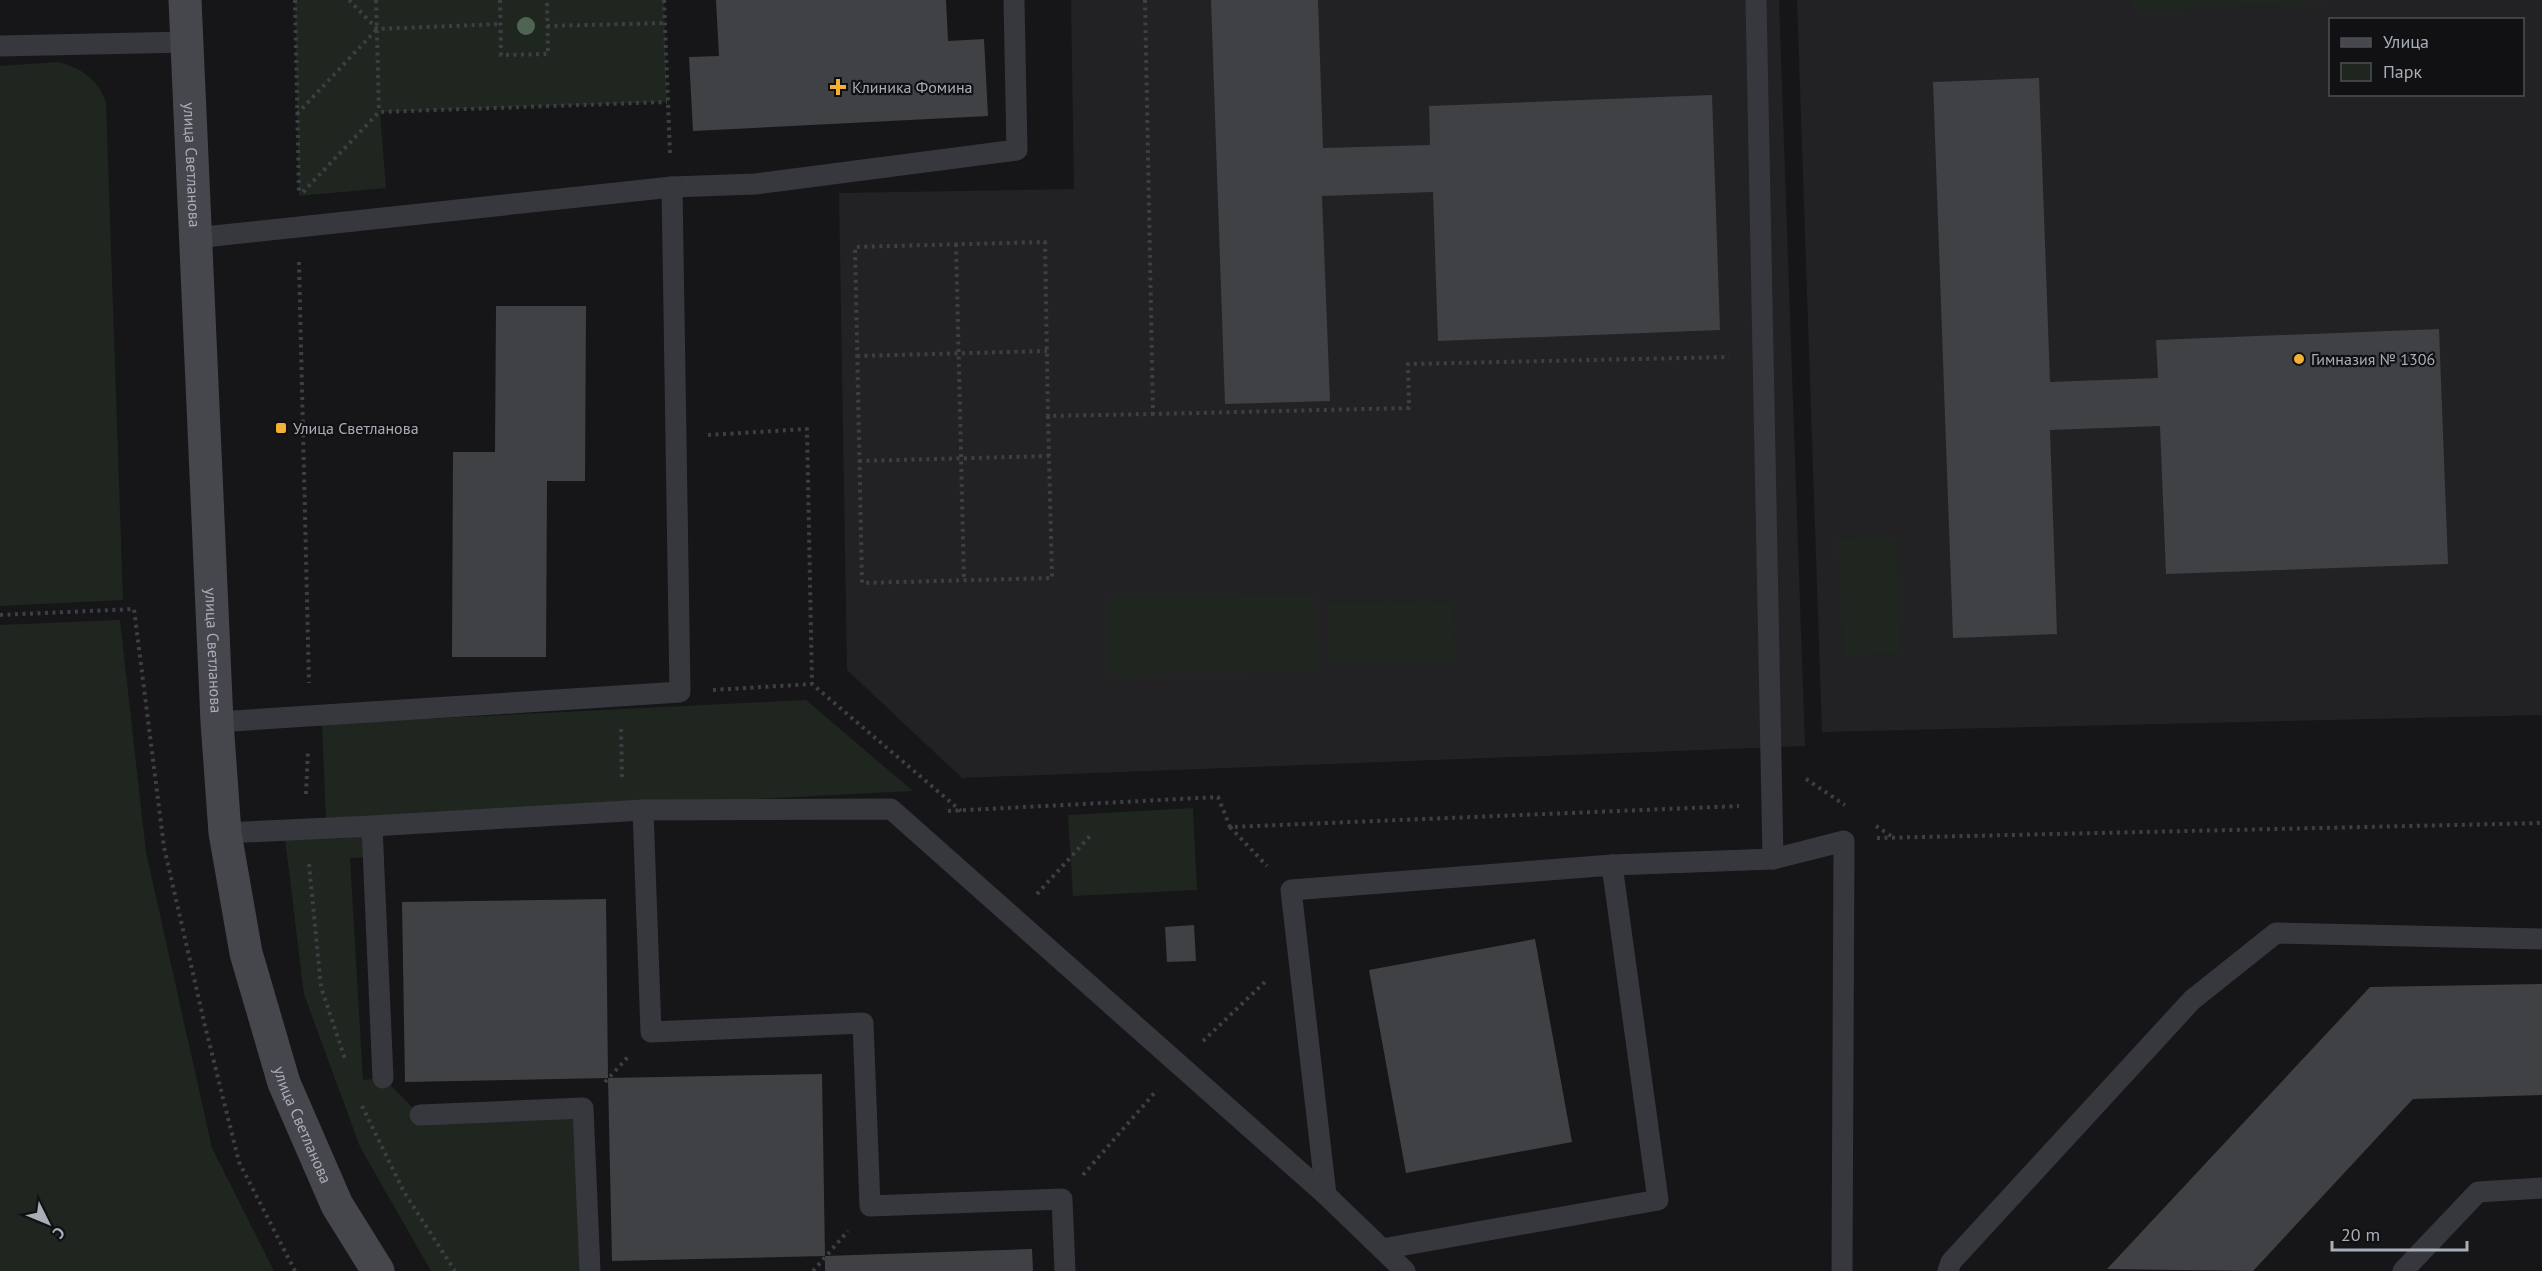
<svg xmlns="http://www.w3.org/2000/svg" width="2542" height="1271" font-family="'PT Sans',sans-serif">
<rect width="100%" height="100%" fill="#161618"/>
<!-- built -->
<g fill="#222225" fill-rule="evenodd">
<polygon points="1071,0 1779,0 1805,746 962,778 847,670 839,193 1074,189"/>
<path d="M 1797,0 L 2542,0 L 2542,715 L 1822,732 ZM 2330,20 L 2522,20 L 2522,94 L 2330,94 Z"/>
</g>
<!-- green -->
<g fill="#1e261f">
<polygon points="295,0 664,0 667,102 380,112 386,188 299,196"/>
<polygon points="2132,0 2348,0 2133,12"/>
<path d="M 58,62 C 82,68 97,79 106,102 L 123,600 L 0,606 L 0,66 Z"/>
<polygon points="1896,537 1900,653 1843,655 1838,539"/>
<polygon points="1314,595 1315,672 1110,675 1109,598"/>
<polygon points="1454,602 1455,662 1328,662 1327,603"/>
<polygon points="120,620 146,852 212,1148 274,1271 0,1271 0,625"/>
<polygon points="806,700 913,791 326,821 322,724"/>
<polygon points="1193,808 1197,890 1073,896 1068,815"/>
<polygon points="372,826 373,857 350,858 363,1080 383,1078 420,1115 583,1108 590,1271 431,1271 360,1147 304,994 284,831"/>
</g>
<!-- building -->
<g fill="#404145">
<polygon points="716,0 946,0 948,41 984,39 988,116 693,131 689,57 719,56"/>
<polygon points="1211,0 1318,0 1323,148 1430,145 1429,106 1712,95 1720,330 1438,341 1433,192 1322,196 1330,401 1225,404"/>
<polygon points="2039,78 2050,382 2158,378 2156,340 2439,329 2448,564 2166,574 2160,426 2050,430 2057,634 1953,638 1933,82"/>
<polygon points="496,306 586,306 585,481 547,481 546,657 452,657 453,452 495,452"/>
<polygon points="606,899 608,1078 405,1082 402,902"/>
<polygon points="1194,925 1196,961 1167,962 1165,927"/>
<polygon points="1535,939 1572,1142 1406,1173 1369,970"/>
<polygon points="2542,984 2542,1095 2413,1099 2253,1271 2107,1269 2370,987"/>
<polygon points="822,1074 825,1256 612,1261 608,1078"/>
<polygon points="1032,1249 1033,1271 825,1271 825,1256"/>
</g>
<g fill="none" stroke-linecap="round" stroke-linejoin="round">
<!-- path -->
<g stroke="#3d3f44" stroke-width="4" stroke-dasharray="3 4.5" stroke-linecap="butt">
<polyline points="295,0 299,194"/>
<polyline points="349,0 377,29 501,24"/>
<polyline points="376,0 379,112"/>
<polyline points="500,0 501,55 548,54 547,0"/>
<polyline points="664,0 670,154"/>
<polyline points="1145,0 1153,414 1409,408 1408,364 1729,357"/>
<polyline points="547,26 665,23"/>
<polyline points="297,114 377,29"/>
<polyline points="303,192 379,112 667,102"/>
<polyline points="956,244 964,580"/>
<polyline points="299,262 309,683"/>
<polyline points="857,356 1047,351"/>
<polyline points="1048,416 1052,578 862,583 855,247 1045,242 1048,416 1153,414"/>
<polyline points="708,435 807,429 812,684"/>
<polyline points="859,461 1049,456"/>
<polyline points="0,615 134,609 164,847 205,1026 239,1162 295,1271"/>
<polyline points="713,690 812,684 961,811"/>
<polyline points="621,729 622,778"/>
<polyline points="1806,779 1845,805"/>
<polyline points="306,794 308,750"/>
<polyline points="948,811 1218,797 1230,827 1739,806"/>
<polyline points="1876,826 1891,836"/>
<polyline points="1230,827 1267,866"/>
<polyline points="1877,838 2542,823"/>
<polyline points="309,864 321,987 345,1059"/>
<polyline points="1037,894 1090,836"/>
<polyline points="1203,1041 1267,980"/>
<polyline points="605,1082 628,1057"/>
<polyline points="362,1106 404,1192 455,1271"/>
<polyline points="1083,1175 1157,1090"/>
<polyline points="813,1271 848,1231"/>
</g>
<!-- lane -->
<g stroke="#37383d" stroke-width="21">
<polyline points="1756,0 1773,859"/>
<polyline points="0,46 187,42"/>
<polyline points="195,238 672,187 755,184 1017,150 1014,0"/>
<polyline points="217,722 680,692 672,187"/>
<polyline points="643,810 651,1032 863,1023 870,1206 1062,1199 1065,1271"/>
<polyline points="372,826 643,810 891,809 1326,1195 1405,1271"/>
<polyline points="225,833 372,826 383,1078"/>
<polyline points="1612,865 1773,859 1844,841 1842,1271"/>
<polyline points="420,1115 583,1108 590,1271"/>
<polyline points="1326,1195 1291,890 1612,865 1658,1200 1382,1249"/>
<polyline points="1948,1271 1951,1262 2192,1000 2276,933 2542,939"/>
<polyline points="2403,1271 2478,1192 2542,1188"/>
</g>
<!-- secondary -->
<path stroke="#45474d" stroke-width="33" id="s1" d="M 185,0 L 217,722 L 225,833 L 246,953 L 284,1083 L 337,1205 L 378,1271"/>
</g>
<!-- trees -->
<circle fill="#506452" cx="526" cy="26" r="9"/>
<!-- markers -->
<g fill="#f2b134" stroke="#111113" stroke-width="2">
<path d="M835 78h6v6h6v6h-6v6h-6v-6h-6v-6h6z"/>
<circle cx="2299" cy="359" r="6"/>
<rect x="275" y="422" width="12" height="12" rx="3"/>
</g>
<g text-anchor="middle" stroke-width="4.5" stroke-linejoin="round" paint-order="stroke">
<!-- poi labels -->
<g font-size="16" fill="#a8adb8" stroke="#111113" text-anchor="start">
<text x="852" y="93">Клиника Фомина</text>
<text x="2311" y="365">Гимназия № 1306</text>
<text x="293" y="434">Улица Светланова</text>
</g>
<!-- street labels -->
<g font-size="16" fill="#a8adb8" stroke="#111113">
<text dy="6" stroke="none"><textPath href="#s1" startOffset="165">улица Светланова</textPath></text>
<text dy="6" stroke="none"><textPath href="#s1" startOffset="651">улица Светланова</textPath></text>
<text dy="6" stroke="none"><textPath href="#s1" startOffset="1137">улица Светланова</textPath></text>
</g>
</g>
<!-- legend -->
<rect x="2329" y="18" width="195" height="78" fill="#111113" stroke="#4d4f55" stroke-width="1.5"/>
<rect x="2341" y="38" width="30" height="9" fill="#45474d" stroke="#4d4f55" stroke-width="1.5"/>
<text x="2383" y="48" font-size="18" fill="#a8adb8">Улица</text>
<rect x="2341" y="63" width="30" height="18" fill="#1e261f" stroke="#4d4f55" stroke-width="1.5"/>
<text x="2383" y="78" font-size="18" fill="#a8adb8">Парк</text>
<!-- north arrow -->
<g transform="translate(48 1223) rotate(133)" stroke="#111113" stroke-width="4.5" paint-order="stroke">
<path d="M0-4.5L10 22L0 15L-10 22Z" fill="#a8adb8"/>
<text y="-9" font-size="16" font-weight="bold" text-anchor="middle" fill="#a8adb8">С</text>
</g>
<!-- scale -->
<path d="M2332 1241v9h135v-9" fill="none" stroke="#a8adb8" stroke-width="3"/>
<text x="2341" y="1241" font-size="18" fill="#a8adb8" stroke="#111113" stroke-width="4.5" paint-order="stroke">20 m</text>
</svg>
